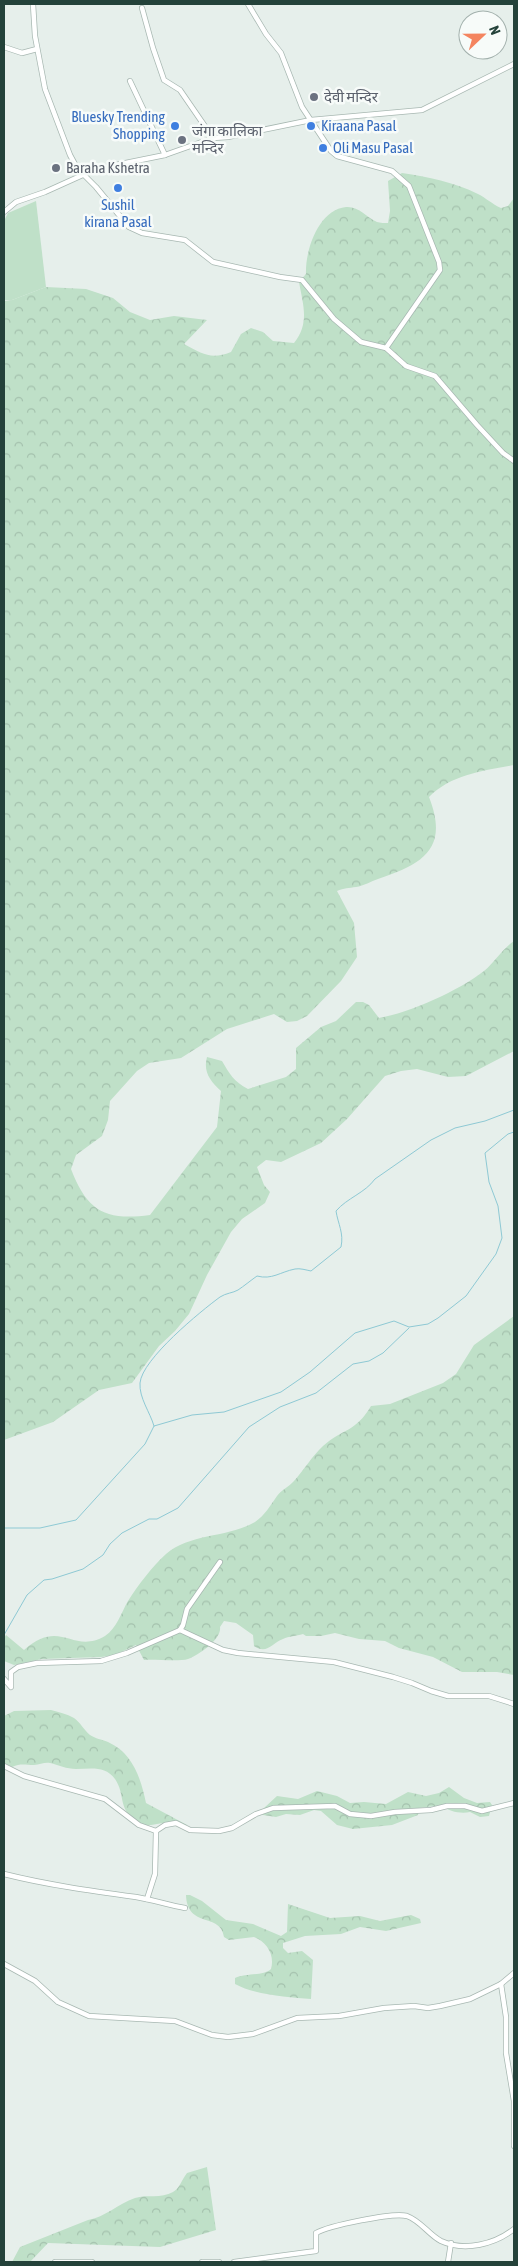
<svg xmlns="http://www.w3.org/2000/svg" width="518" height="2266" font-family="'Asap Condensed','Noto Sans Devanagari',sans-serif">
<defs>
<pattern id="forest-crowns" width="20" height="18" patternUnits="userSpaceOnUse" patternTransform="scale(1.25)"><rect width="20" height="18" fill="#bfe0c8"/><path d="M2 6a3 3 0 1 1 6 0M12 15a3 3 0 1 1 6 0" fill="none" stroke="#a4c1ad"/></pattern>
</defs>
<rect width="100%" height="100%" fill="#e6efeb"/>
<!-- green -->
<polygon fill="#bfe0c8" points="36,201 46,287 12,300 4,300 4,221 8,213"/>
<!-- forest -->
<g fill="url(#forest-crowns)">
<path d="M 402,173 C 428,177 454,182 478,194 C 486,198 492,204 501,208 L 508,206 L 514,198 L 514,765 C 483,771 452,774 429,797 C 449,848 424,864 378,879 C 371,881 364,886 356,887 C 349,888 344,888 337,891 L 354,923 L 357,957 L 341,981 L 307,1016 L 297,1021 L 287,1022 L 274,1014 L 227,1029 L 181,1058 L 149,1063 L 137,1071 L 110,1101 L 108,1120 L 102,1136 L 76,1155 L 71,1169 C 87,1211 105,1221 150,1215 L 217,1127 L 221,1091 C 210,1081 203,1072 207,1057 L 222,1061 C 229,1073 234,1082 248,1089 L 286,1077 L 296,1069 L 296,1048 L 321,1027 L 336,1021 L 356,1002 L 363,1002 L 369,1005 L 379,1018 C 409,1013 460,990 484,971 C 495,962 502,949 514,941 L 514,1051 L 466,1076 L 448,1077 L 417,1069 L 401,1071 L 385,1076 L 347,1119 L 321,1143 L 281,1162 L 266,1160 L 257,1167 L 264,1185 L 270,1192 L 265,1203 L 242,1219 L 231,1232 L 207,1275 L 189,1314 L 175,1331 L 159,1346 L 132,1383 L 99,1390 L 53,1422 L 4,1440 L 4,301 L 12,300 L 46,287 L 86,289 L 113,298 L 130,312 L 150,320 L 174,316 L 207,320 L 184,344 C 203,354 211,360 231,352 L 241,334 L 251,328 L 263,332 L 273,341 L 294,343 C 310,323 303,305 299,282 L 306,274 C 305,251 318,210 346,207 C 359,206 366,217 377,222 C 380,223 385,223 388,223 L 390,211 L 388,181 Z"/>
<path d="M 514,1316 L 514,1675 L 497,1672 L 462,1672 L 433,1657 L 399,1648 L 385,1641 L 359,1639 L 335,1633 L 321,1636 L 306,1636 L 303,1634 C 296,1636 289,1636 283,1639 C 272,1643 267,1655 254,1646 L 253,1635 L 236,1623 L 224,1621 L 220,1627 C 222,1639 199,1655 188,1659 C 179,1662 155,1659 144,1660 L 136,1645 L 115,1655 L 101,1657 L 42,1659 L 14,1665 L 4,1661 L 4,1638 L 6,1635 L 24,1650 C 61,1617 72,1655 105,1636 C 117,1628 121,1613 128,1601 C 138,1585 152,1567 166,1554 C 190,1533 228,1538 255,1522 C 265,1515 270,1506 277,1496 C 281,1490 289,1487 294,1481 C 304,1470 312,1456 323,1446 C 343,1428 355,1433 371,1406 L 390,1404 L 443,1383 L 456,1374 L 474,1345 Z"/>
<path d="M 51,1710 C 58,1712 67,1714 74,1718 C 80,1722 84,1730 90,1735 C 96,1739 101,1739 108,1742 C 133,1753 141,1779 146,1803 L 187,1825 L 185,1827 C 179,1826 173,1824 166,1823 C 155,1823 148,1829 137,1821 C 117,1809 126,1795 115,1779 C 105,1765 90,1769 76,1769 C 67,1769 58,1765 50,1763 C 44,1762 40,1765 34,1765 C 25,1765 21,1763 12,1767 L 4,1763 L 4,1716 L 14,1711 Z"/>
<path d="M 449,1787 L 464,1798 L 477,1803 L 490,1802 L 492,1805 L 489,1816 L 480,1817 L 470,1812 C 462,1814 448,1812 442,1805 L 419,1808 L 418,1815 L 392,1825 L 353,1829 L 337,1825 L 321,1811 L 314,1810 L 300,1815 L 286,1814 L 276,1817 L 263,1815 L 264,1808 L 277,1796 L 298,1799 L 317,1791 L 337,1796 L 350,1803 L 364,1802 L 386,1804 L 408,1792 L 426,1796 L 439,1793 Z"/>
<path d="M 186,1895 L 190,1895 L 202,1901 L 226,1920 L 253,1924 L 281,1936 L 287,1932 L 288,1904 L 330,1918 L 360,1916 L 380,1921 L 411,1915 L 420,1919 L 421,1923 L 386,1931 L 360,1927 L 341,1934 L 305,1936 L 283,1943 L 283,1948 L 288,1953 L 302,1951 L 313,1960 L 311,1999 C 288,1997 255,1995 235,1984 L 235,1978 C 246,1973 264,1976 271,1969 C 275,1955 267,1942 254,1937 L 229,1940 L 224,1937 C 221,1912 187,1929 186,1895 Z"/>
<path d="M 207,2167 L 216,2230 L 160,2247 L 48,2243 L 30,2262 L 12,2262 L 20,2247 L 88,2220 C 105,2217 118,2204 135,2198 C 147,2194 161,2199 173,2192 C 180,2188 182,2179 187,2173 Z"/>
</g>
<g fill="none" stroke-linecap="round" stroke-linejoin="round">
<!-- stream -->
<g stroke="#8ec9d4" stroke-width="1">
<path d="M 154,1426 C 150,1412 139,1398 140,1383 C 142,1359 201,1311 220,1297 C 226,1293 233,1293 238,1290 C 244,1286 250,1281 257,1276 C 272,1280 280,1272 295,1269 C 300,1268 306,1270 311,1271 L 341,1247 C 344,1233 338,1224 336,1211 C 347,1198 365,1193 375,1179 L 431,1140 L 455,1128 L 485,1121 L 514,1110"/>
<polyline points="4,1528 40,1528 76,1520 145,1444 154,1426 192,1415 224,1412 281,1392 310,1372 355,1333 394,1321 409,1327 428,1324 438,1318 466,1296 496,1254 502,1238 498,1206 489,1182 485,1153 508,1134 514,1132"/>
<polyline points="4,1635 27,1595 44,1580 52,1579 83,1569 103,1555 110,1544 122,1533 149,1519 157,1519 178,1508 249,1427 280,1407 316,1393 353,1364 369,1361 383,1353 409,1328"/>
</g>
<!-- minor casing -->
<g stroke="#a8b8b2" stroke-width="6">
<g id="minor">
<polyline points="33,4 35,36 45,89 70,155 77,168 96,187 129,227 142,233 185,240 213,262 280,277 302,280 334,319 361,342 386,348 406,366 435,376 477,425 503,453 514,461"/>
<polyline points="248,4 266,34 281,53 302,107 331,151 337,156 392,171 409,186 439,262 440,270 386,348"/>
<polyline points="142,8 153,48 164,80 180,90 213,138"/>
<polyline points="4,47 22,53 37,49"/>
<polyline points="130,81 165,155"/>
<polyline points="4,212 16,202 45,192 96,169 165,155 213,138 228,137 311,120 422,110 514,64"/>
<polyline points="180,1630 223,1650 238,1653 334,1662 393,1677 412,1683 431,1691 448,1696 489,1696 514,1704"/>
<polyline points="4,1679 11,1687 11,1672 18,1667 37,1663 101,1661 127,1653 180,1630 183,1625 187,1609 220,1562"/>
<polyline points="4,1766 24,1776 105,1799 139,1825 156,1831"/>
<path d="M 4,1874 C 48,1885 92,1891 136,1897 C 153,1900 169,1905 185,1908"/>
<polyline points="147,1899 155,1874 156,1831 165,1825 176,1823 190,1830 219,1831 232,1828 256,1814 273,1808 335,1806 350,1814 371,1816 395,1812 431,1810 447,1806 465,1806 482,1811 514,1803"/>
<polyline points="4,1964 35,1981 58,2002 89,2016 175,2021 212,2035 228,2037 253,2034 297,2018 339,2016 384,2008 414,2006 428,2008 440,2006 470,1999 501,1984 514,1973"/>
<polyline points="501,1984 506,2017 506,2053 514,2101 514,2146"/>
<polyline points="55,2262 92,2262"/>
<polyline points="202,2262 219,2262"/>
<path d="M 234,2262 L 316,2251 L 316,2233 C 328,2226 393,2212 407,2216 C 421,2221 429,2235 441,2241 C 465,2252 495,2244 514,2229"/>
<polyline points="448,2262 451,2243"/>
</g>
</g>
<!-- minor -->
<use href="#minor" stroke="#fff" stroke-width="4.5"/>
</g>
<!-- markers -->
<g fill="#6b7280" stroke="#f7fbf9" stroke-width="2">
<circle cx="314" cy="97" r="5"/>
<circle cx="182" cy="140" r="5"/>
<circle cx="56" cy="168" r="5"/>
</g>
<g fill="#3f7fe0" stroke="#f7fbf9" stroke-width="2">
<circle cx="175" cy="126" r="5"/>
<circle cx="311" cy="126" r="5"/>
<circle cx="323" cy="148" r="5"/>
<circle cx="118" cy="188" r="5"/>
</g>
<g text-anchor="middle" stroke-width="5" stroke-linejoin="round" paint-order="stroke">
<!-- worship labels -->
<g font-size="15" fill="#5b616d" stroke="#f7fbf9" text-anchor="start">
<text x="324" y="102">देवी मन्दिर</text>
<text x="192" y="136">जंगा कालिका<tspan x="192" dy="17">मन्दिर</tspan></text>
<text x="66" y="173">Baraha Kshetra</text>
</g>
<!-- shop labels -->
<g font-size="15" fill="#366cbe" stroke="#f7fbf9" text-anchor="start">
<text x="165" y="122" text-anchor="end">Bluesky Trending<tspan x="165" dy="17">Shopping</tspan></text>
<text x="321" y="131">Kiraana Pasal</text>
<text x="333" y="153">Oli Masu Pasal</text>
<text x="118" y="210" text-anchor="middle">Sushil<tspan x="118" dy="17">kirana Pasal</tspan></text>
</g>
</g>
<!-- border -->
<rect width="518" height="2266" fill="none" stroke="#24423a" stroke-width="10"/>
<!-- north arrow -->
<g transform="translate(483 35) rotate(68)"><circle r="24" fill="#f7fbf9" stroke="#a3b1ad"/>
<path d="M0-4L9 19L0 12L-9 19Z" fill="#f4845f"/>
<text y="-8" font-size="14" font-weight="bold" text-anchor="middle" fill="#24423a">N</text>
</g>
</svg>
